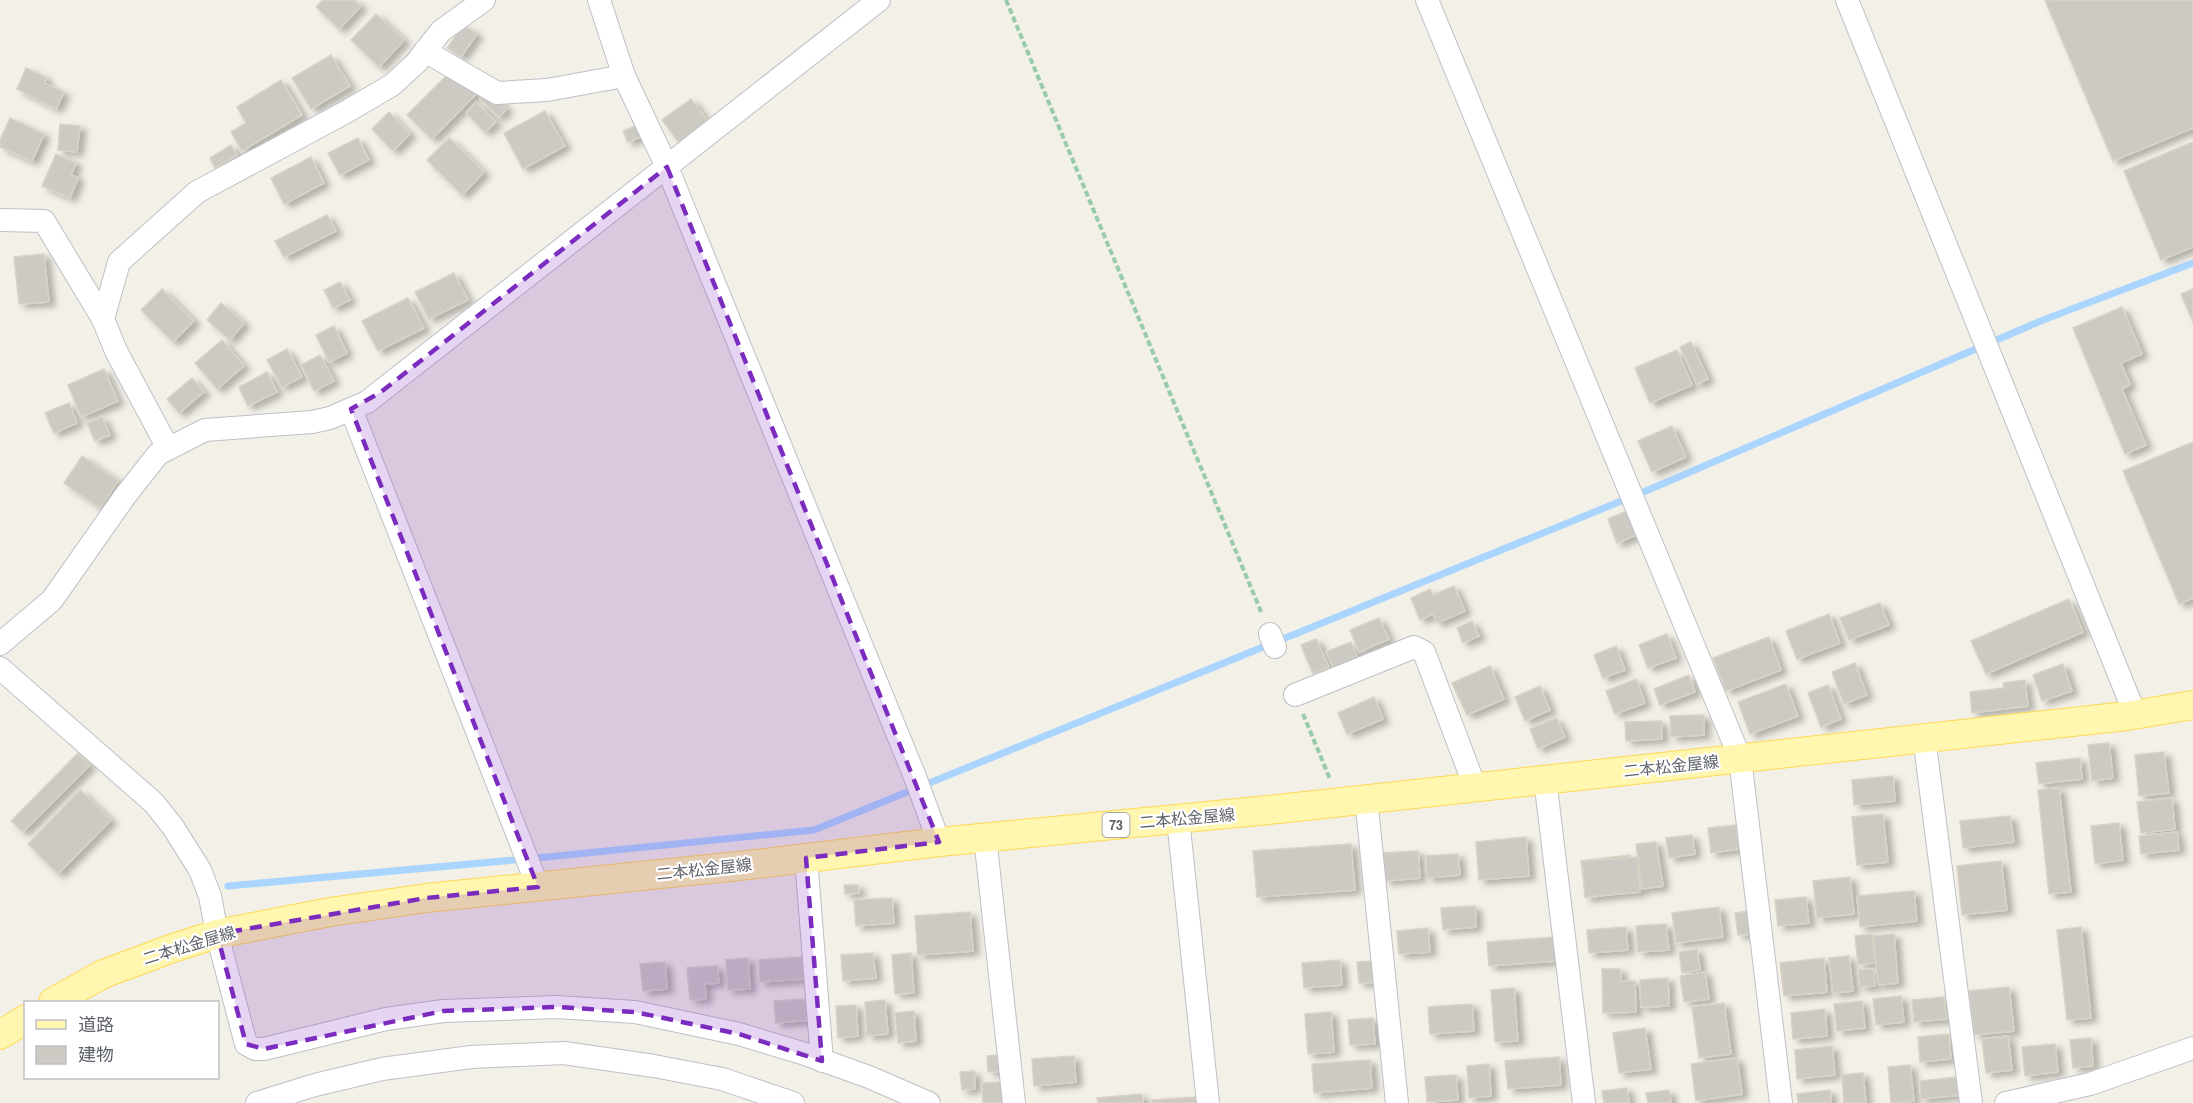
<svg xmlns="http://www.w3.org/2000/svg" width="2193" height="1103" font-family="'Archivo Narrow','Noto Sans JP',sans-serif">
<defs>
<filter id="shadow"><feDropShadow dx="6" dy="4" stdDeviation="3" flood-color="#0004"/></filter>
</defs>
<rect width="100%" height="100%" fill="#f2f0e7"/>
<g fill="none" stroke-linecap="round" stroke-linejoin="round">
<!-- stream -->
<polyline stroke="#aad5ff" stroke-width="7" points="228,886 547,857 814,830 1646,491 2043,320 2193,263"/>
</g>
<!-- building -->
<g fill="#cdcac4" stroke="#d8d3c4" stroke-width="1.5" filter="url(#shadow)">
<polygon points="323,0 354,0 361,6 339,29 316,7"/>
<polygon points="2045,0 2193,0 2193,128 2113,161"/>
<polygon points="376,14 404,40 379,67 351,40"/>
<polygon points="463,25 477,34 461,57 447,48"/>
<polygon points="331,55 350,86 311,109 292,78"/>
<polygon points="26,68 47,78 44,83 64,92 56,109 17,89"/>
<polygon points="453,69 477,93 432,139 407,115"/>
<polygon points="281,80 302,115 242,151 231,132 246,123 237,107"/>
<polygon points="489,91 507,109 499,117 480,99"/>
<polygon points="691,99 709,123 680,144 662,120"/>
<polygon points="476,102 496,122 485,132 466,113"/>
<polygon points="545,111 565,146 523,169 504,133"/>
<polygon points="389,112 410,134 393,151 372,129"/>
<polygon points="10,118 44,134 32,161 0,147 0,140"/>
<polygon points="60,124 80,126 77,152 58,150"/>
<polygon points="640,124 645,135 628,142 623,131"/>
<polygon points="358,138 369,160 340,175 328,153"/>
<polygon points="449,138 484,172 462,195 427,160"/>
<polygon points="2193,142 2193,247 2161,260 2124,171"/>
<polygon points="231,145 237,155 215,168 210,158"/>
<polygon points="56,154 76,163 71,175 78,178 70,198 42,186"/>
<polygon points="311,157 324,183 284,204 271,178"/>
<polygon points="327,215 336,231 284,257 275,241"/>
<polygon points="44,254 49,302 19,304 14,257"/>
<polygon points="454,273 468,300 429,319 415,292"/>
<polygon points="340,282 350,300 333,308 324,290"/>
<polygon points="162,289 194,321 173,342 141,310"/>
<polygon points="2193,289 2193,322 2181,294"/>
<polygon points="408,298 424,328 378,351 362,321"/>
<polygon points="221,303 244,323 230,340 207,320"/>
<polygon points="2122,307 2142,354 2121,363 2130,385 2122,389 2146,445 2125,454 2073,328"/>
<polygon points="334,326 347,353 329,362 316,335"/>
<polygon points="222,340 244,366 217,389 195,363"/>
<polygon points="1691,342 1708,379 1697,384 1680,347"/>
<polygon points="287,349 302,377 282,387 267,360"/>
<polygon points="1677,350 1692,385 1650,403 1635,368"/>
<polygon points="320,355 334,381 314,391 301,365"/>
<polygon points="104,369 118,401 81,417 68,385"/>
<polygon points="267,372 277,392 248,406 239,387"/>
<polygon points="192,378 204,392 179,413 167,399"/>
<polygon points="69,403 77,423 54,433 45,413"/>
<polygon points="102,417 110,435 95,441 87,423"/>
<polygon points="1672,426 1686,457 1652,472 1638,441"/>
<polygon points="2193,442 2193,598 2179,604 2123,471"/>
<polygon points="82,456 118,481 100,508 64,483"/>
<polygon points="1627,511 1636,535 1617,543 1608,519"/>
<polygon points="1454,586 1465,611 1437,623 1433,614 1420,620 1411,598 1430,589 1433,595"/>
<polygon points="2069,599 2083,632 1986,674 1971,641"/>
<polygon points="1880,603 1889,625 1849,640 1840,618"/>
<polygon points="1829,614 1840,643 1797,659 1786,631"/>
<polygon points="1379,618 1389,639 1359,652 1350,630"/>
<polygon points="1472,621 1479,636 1463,643 1457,628"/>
<polygon points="1667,634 1676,658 1648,668 1639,645"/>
<polygon points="1769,637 1781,670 1726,691 1713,658"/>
<polygon points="1316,639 1329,667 1313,674 1301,645"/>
<polygon points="1351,642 1359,660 1335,670 1326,652"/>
<polygon points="1616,646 1625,670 1603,678 1594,655"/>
<polygon points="1855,663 1867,695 1844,704 1832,672"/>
<polygon points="2063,664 2072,691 2042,701 2033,675"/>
<polygon points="1490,666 1504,699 1467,715 1452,683"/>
<polygon points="1689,675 1695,692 1660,705 1654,689"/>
<polygon points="1636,679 1645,703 1615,714 1606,691"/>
<polygon points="2025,680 2028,706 1972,713 1970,692 2004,688 2003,683"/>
<polygon points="1786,684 1798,716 1750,734 1738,702"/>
<polygon points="1828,685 1841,719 1821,727 1808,693"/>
<polygon points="1540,686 1550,710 1525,721 1515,697"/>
<polygon points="1374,697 1383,719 1347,734 1338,713"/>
<polygon points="1704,715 1704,735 1671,737 1670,716"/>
<polygon points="1556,718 1565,737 1538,749 1530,729"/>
<polygon points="1661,721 1662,739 1626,741 1625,722"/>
<polygon points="2109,743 2113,778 2092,781 2088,745"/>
<polygon points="2164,752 2169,793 2139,796 2135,755"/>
<polygon points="78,753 90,765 23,832 11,821"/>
<polygon points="2080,758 2082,779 2039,784 2036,763"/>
<polygon points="1893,776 1895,801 1854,805 1852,780"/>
<polygon points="2059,788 2071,892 2049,894 2038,790"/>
<polygon points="80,790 111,820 58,874 28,844"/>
<polygon points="2172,798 2175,829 2141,833 2137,802"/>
<polygon points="1883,814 1888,862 1857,865 1852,817"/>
<polygon points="2010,816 2014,842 1963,848 1960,821"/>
<polygon points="2119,823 2123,860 2095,864 2091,826"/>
<polygon points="1736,825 1739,849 1711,853 1708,828"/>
<polygon points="2177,832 2179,850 2141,854 2139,836"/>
<polygon points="1692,835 1695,854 1669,858 1666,838"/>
<polygon points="1526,837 1529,876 1479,880 1476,842"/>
<polygon points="1656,842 1663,886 1642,889 1636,844"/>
<polygon points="1351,844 1355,890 1257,897 1253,851"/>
<polygon points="1418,851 1420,878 1385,881 1382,853"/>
<polygon points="1458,854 1460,875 1427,878 1426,856"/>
<polygon points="1630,855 1635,891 1586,898 1581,861"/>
<polygon points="1638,857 1640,892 1585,897 1582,861"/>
<polygon points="2001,861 2007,910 1962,915 1957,866"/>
<polygon points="1850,877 1854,914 1817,918 1813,881"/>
<polygon points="844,885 858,885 859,893 845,894"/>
<polygon points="1914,891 1917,921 1860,927 1857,896"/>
<polygon points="1806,897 1809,923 1778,926 1775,900"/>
<polygon points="892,898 894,923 856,926 854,900"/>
<polygon points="1475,906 1476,927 1443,930 1441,908"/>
<polygon points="1719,907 1723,937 1676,943 1672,913"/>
<polygon points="1749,911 1752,934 1738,935 1735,913"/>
<polygon points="970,912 973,951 918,955 915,916"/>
<polygon points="1666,924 1669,950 1638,952 1636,926"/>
<polygon points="1626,927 1628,950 1589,953 1587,930"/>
<polygon points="2081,927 2091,1018 2067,1020 2057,930"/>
<polygon points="1428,928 1430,952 1399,954 1397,931"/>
<polygon points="1872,934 1875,963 1858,964 1855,936"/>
<polygon points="1894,934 1898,983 1878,985 1873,936"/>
<polygon points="1556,937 1557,961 1489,966 1487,942"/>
<polygon points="1697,949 1700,970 1682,973 1679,952"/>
<polygon points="873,953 876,978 843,981 841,955"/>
<polygon points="911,953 914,993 895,994 892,955"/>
<polygon points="1849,956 1853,991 1833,993 1829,958"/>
<polygon points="802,957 804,979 760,982 759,960"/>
<polygon points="748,958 750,989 728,990 726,960"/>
<polygon points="1824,958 1827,992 1784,996 1780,963"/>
<polygon points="1340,960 1342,985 1304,988 1302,963"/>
<polygon points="1377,961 1378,982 1359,983 1357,962"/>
<polygon points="665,962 667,989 643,991 640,964"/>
<polygon points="717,966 719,983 705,984 706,999 690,1000 687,968"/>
<polygon points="1602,969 1620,969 1621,981 1635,981 1636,1012 1603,1013"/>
<polygon points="1873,969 1875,986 1860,987 1858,970"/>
<polygon points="1705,972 1709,999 1684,1002 1680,976"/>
<polygon points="1668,978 1669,1006 1641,1007 1640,980"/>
<polygon points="2009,987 2014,1031 1974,1035 1969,991"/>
<polygon points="1514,988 1518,1041 1495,1042 1491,990"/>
<polygon points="1901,996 1904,1022 1876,1025 1873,999"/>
<polygon points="1944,997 1947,1019 1914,1022 1912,1000"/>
<polygon points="809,999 810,1020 776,1023 774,1001"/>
<polygon points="885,1000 888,1034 867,1036 865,1002"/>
<polygon points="1862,1001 1865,1028 1837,1031 1834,1004"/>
<polygon points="1724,1003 1731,1054 1699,1058 1692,1007"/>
<polygon points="1472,1004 1474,1031 1430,1034 1428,1007"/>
<polygon points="856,1005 858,1036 838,1038 836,1006"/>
<polygon points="1825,1009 1827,1036 1793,1039 1791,1013"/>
<polygon points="914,1011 916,1041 898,1043 895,1013"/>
<polygon points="1331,1012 1334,1052 1308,1054 1305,1014"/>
<polygon points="1373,1018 1375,1044 1350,1045 1348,1020"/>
<polygon points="1645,1028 1651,1069 1619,1073 1613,1033"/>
<polygon points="1949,1034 1951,1059 1920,1062 1918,1037"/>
<polygon points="2008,1036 2012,1070 1986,1073 1982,1039"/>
<polygon points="2091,1038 2093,1066 2073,1068 2070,1040"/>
<polygon points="2055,1044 2058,1072 2025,1076 2022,1047"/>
<polygon points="1832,1046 1835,1075 1797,1079 1795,1050"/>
<polygon points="1001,1055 1002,1071 988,1072 987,1056"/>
<polygon points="1074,1056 1076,1082 1034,1086 1032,1059"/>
<polygon points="1559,1057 1561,1085 1508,1089 1505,1061"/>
<polygon points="1737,1058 1742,1094 1696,1101 1691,1064"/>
<polygon points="1370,1060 1372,1088 1314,1093 1312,1064"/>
<polygon points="1489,1064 1491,1096 1469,1098 1467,1066"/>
<polygon points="1910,1065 1914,1101 1891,1103 1888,1067"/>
<polygon points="974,1071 975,1089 962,1090 960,1072"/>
<polygon points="1863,1073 1866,1103 1844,1103 1842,1075"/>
<polygon points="1456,1075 1458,1100 1427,1102 1425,1077"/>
<polygon points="1958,1077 1960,1095 1921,1099 1920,1081"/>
<polygon points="1003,1082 1005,1103 983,1103 982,1083"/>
<polygon points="1627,1088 1629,1103 1604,1103 1602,1091"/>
<polygon points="1669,1090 1671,1103 1648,1103 1646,1093"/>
<polygon points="1830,1090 1831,1103 1798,1103 1797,1094"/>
<polygon points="1142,1094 1143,1103 1098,1103 1097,1098"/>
<polygon points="1197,1097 1198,1103 1152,1103 1152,1100"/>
</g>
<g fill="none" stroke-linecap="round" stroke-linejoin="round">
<!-- minor casing -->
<g stroke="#bec0c7" stroke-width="24">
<g id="minor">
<polyline points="599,0 624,76 667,167 915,777 939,842"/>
<polyline points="1427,0 1740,758 1781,1103"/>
<polyline points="1847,0 2135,714"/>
<polyline points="425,51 497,93 547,90 624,76"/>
<polyline points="0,220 44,221 103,319"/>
<polyline points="351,409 538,887"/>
<polyline points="168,448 116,351 103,319 119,262 197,192 346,112 392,85 416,63 441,31 484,0"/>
<polyline points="1270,634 1275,647"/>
<polyline points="0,644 52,600 125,496 158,454 205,430 312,422 330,418 367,402 879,0"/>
<polyline points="0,668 154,803 173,827 200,870 210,896 217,934 246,1044 255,1049 264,1049 386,1019 443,1011 557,1007 635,1012 739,1034 802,1053 869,1077 929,1103"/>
<polyline points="1295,695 1414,647 1424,652 1475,787"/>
<polyline points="1924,737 1971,1103"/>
<polyline points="1545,779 1584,1103"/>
<polyline points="1366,798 1397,1103"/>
<polyline points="1178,819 1208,1103"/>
<polyline points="985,837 1014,1103"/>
<polyline points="806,858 822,1061"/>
<polyline points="257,1103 315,1085 382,1069 471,1057 564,1053 654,1066 722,1079 793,1103"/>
<polyline points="2006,1103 2090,1084 2193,1048"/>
</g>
</g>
<!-- major casing -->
<g stroke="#ffd853" stroke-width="30">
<g id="major">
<polyline points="53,1002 103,974 173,948 217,934 330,912 426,898 748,865 939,842 1278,809 2127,716 2193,705"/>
<polyline points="0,1035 26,1019"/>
</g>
</g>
<!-- path -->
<g stroke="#98cbaa" stroke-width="4" stroke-dasharray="6 3" stroke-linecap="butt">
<polyline points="1006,0 1262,614"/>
<polyline points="1303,714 1330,779"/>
</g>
<!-- minor -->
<use href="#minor" stroke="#fff" stroke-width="22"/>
<!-- major -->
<use href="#major" stroke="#fff6af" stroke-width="28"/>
</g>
<!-- marked area -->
<path fill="#7b2cbf" fill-opacity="0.2" stroke="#7b2cbf" stroke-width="4.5" stroke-dasharray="12 8" stroke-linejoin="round" d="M 667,167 L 939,842 L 806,858 L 822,1061 L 739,1034 L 635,1012 L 557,1007 L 443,1011 L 264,1049 L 246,1044 L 217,934 L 426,898 L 538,887 L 351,409 L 381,392 Z"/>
<g text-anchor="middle" stroke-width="4.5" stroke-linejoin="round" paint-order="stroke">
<!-- shield labels -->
<rect fill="#fff" stroke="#8e9196" stroke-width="1.5" x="1102.5" y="813" width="27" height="24" rx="4.5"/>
<g font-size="15" font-weight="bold" fill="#5e6269">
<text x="1116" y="830">73</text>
</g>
<!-- street labels -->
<g font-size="16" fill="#5e6269" stroke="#fff">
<text transform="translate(1671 766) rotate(-6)" y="6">二本松金屋線</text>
<text transform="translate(1187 818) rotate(-5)" y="6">二本松金屋線</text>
<text transform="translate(704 869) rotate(-6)" y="6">二本松金屋線</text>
<text transform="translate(189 945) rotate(-17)" y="6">二本松金屋線</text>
</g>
</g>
<!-- legend -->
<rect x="24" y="1001" width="195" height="78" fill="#ffffff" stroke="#bfc0c3" stroke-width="1.5"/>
<rect x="36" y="1020" width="30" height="9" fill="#fff6af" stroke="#bfc0c3" stroke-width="1.5"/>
<text x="78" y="1031" font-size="18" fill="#5e6269">道路</text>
<rect x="36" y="1046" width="30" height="18" fill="#cdcac4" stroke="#bfc0c3" stroke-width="1.5"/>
<text x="78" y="1061" font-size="18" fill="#5e6269">建物</text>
</svg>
